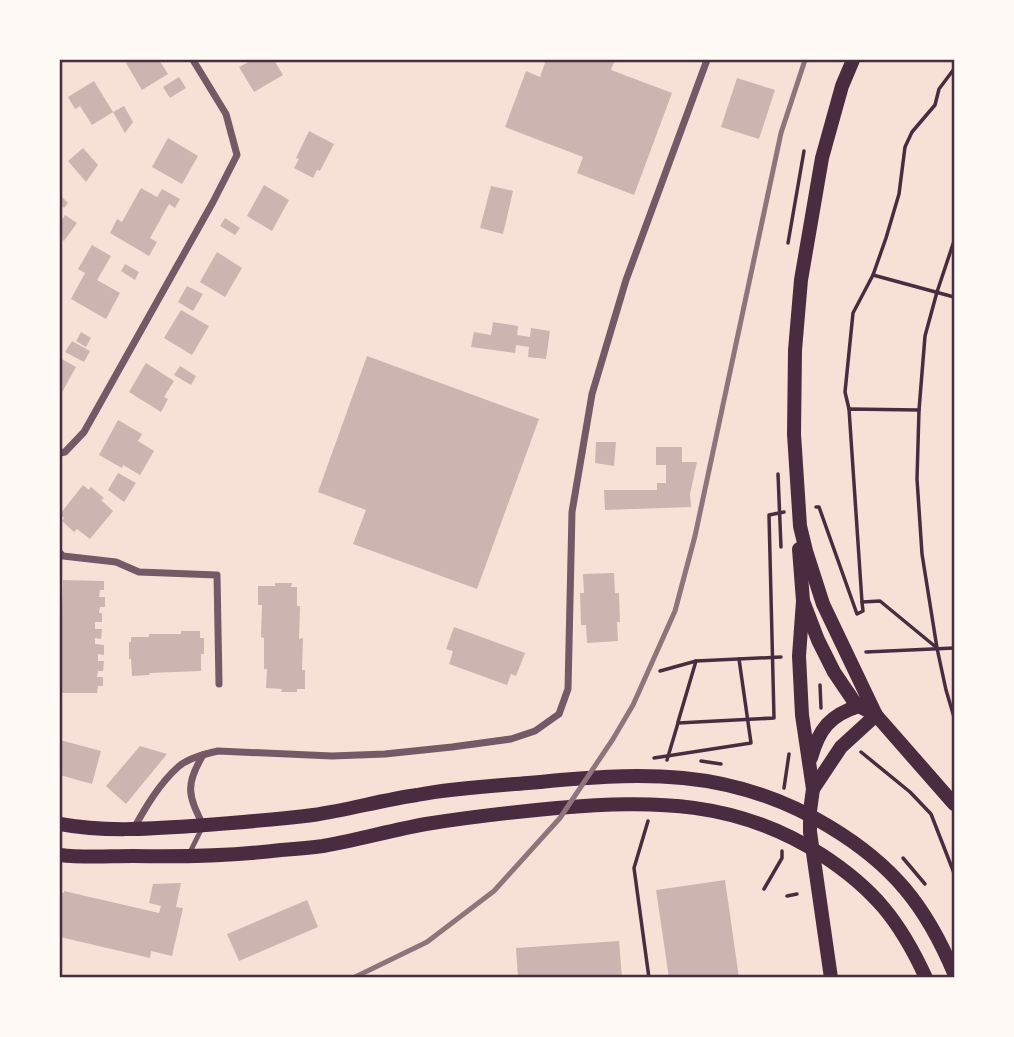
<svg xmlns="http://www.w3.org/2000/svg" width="1014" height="1037" font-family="'IBM Plex Sans',sans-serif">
<rect width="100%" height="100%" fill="#f7e1d7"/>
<!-- building -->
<g fill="#ccb4b1">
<polygon points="132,60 159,60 168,74 142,90 126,63"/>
<polygon points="252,60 274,60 283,75 254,92 239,67"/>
<polygon points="546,60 615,60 611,70 672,93 634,195 577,173 583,157 505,127 526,71 540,77"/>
<polygon points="179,77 186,88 170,98 163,87"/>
<polygon points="737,78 775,90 759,139 721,127"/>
<polygon points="94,81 113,112 92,125 80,106 75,109 68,97"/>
<polygon points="124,106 133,122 125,133 113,112"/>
<polygon points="309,131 334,144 320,171 317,170 313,178 294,168 299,159 296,158"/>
<polygon points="168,138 198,156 182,184 152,167"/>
<polygon points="83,148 98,165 86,182 68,161"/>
<polygon points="264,185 289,200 272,231 247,216"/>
<polygon points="491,186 513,191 503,234 480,228"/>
<polygon points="141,188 157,197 162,189 180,199 175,208 169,204 150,238 157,242 149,256 110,233 117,219 122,222"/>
<polygon points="62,197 68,203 64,208 60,204 60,199"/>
<polygon points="65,215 77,223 64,241 60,237 60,223"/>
<polygon points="225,218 240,228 235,235 220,226"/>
<polygon points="92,245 111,256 97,280 120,293 106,319 71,299 85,273 78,269"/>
<polygon points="217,252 242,268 225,297 200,282"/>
<polygon points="125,264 139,272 135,280 121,271"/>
<polygon points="187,286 203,294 193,311 178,302"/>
<polygon points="181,310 209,326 192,355 164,338"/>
<polygon points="493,322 518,326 517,335 530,337 531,328 550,331 546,359 528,357 529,347 516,345 515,353 471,347 474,332 491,335"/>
<polygon points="81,332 91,338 86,347 76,341"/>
<polygon points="72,341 90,351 84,362 65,352"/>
<polygon points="367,356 539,419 477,589 353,544 366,510 318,492"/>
<polygon points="60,358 76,367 60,396"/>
<polygon points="146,363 174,381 164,397 168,399 161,412 129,392"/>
<polygon points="180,366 196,376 191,385 174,375"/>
<polygon points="118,420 142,434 138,441 154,451 140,475 123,465 122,468 99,455"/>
<polygon points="596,442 616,442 614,466 595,463"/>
<polygon points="656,447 682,447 682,462 697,462 690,494 691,507 605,510 604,490 657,490 657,483 666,483 666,465 656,465"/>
<polygon points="118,473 136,483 124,502 108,490"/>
<polygon points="83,485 89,490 91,487 104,498 101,500 113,511 90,539 77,529 74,532 62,521 64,518 60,514"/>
<polygon points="614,573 615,593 619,593 620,622 617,622 618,641 587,643 586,625 581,625 580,593 584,593 583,574"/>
<polygon points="63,580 104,581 104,590 100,590 99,597 105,597 105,607 100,607 99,613 102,613 102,622 95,622 95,629 102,629 101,639 95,638 95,644 104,645 104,655 98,654 98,661 104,661 103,671 98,671 97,677 103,677 103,686 98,686 97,693 61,693 62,644 60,644 60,612 62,612"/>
<polygon points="275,583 292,583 291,587 297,587 297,606 300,606 299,639 303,638 302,670 305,670 305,689 297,689 297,692 281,692 282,689 266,688 267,669 264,669 264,638 261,637 262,605 258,605 258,586 275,586"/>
<polygon points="454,627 525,653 516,676 511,674 507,685 449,664 453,651 446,649"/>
<polygon points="181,631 200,631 200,638 204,638 204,654 201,654 201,671 150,673 149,675 132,676 131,659 129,659 129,642 131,642 131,637 149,637 149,634 181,634"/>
<polygon points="60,740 101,751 92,784 60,775"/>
<polygon points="140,746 167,754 126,804 106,786"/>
<polygon points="725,880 739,978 669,978 656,890"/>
<polygon points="181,883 176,907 183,908 172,956 151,951 150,958 60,937 60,892 64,893 64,891 159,913 161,906 149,903 153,884"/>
<polygon points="307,900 318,927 239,961 227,934"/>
<polygon points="619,941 622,978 518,978 516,948"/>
</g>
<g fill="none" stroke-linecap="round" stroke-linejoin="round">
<!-- path -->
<g stroke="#4a2c40" stroke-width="3.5">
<polyline points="788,243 804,151"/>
<polyline points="873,275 954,297"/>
<polyline points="849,409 845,392 853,313 873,275 886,238 899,194 905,147 912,132 935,105 939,89 954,69"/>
<polyline points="778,474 781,547"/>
<polyline points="816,507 819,507 857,614 863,611 862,602 880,601 937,648 922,554 917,479 919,410 925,336 937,292 954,241"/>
<polyline points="862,602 849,409 919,410"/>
<polyline points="937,648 946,690 954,717"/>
<polyline points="866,652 954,648"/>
<polyline points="660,671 696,661"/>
<polyline points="820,685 821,708"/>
<polyline points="678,722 696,661 781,657"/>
<polyline points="861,752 910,792 931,814 954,873"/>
<polyline points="654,758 751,743 739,659"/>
<polyline points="667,760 678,723 774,718 769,515 784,512"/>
<polyline points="701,761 721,764"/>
<polyline points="784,788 789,754"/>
<polyline points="648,821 634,868 649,978"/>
<polyline points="903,858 925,884"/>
<polyline points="764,889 782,858 782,851"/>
<polyline points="787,896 797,894"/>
</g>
<!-- service -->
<polyline stroke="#755966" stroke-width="5" points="189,854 202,828"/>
<!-- minor -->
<g stroke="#755966" stroke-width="7">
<polyline points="60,453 65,452 84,432 213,202 237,155 226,114 193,60"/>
<polyline points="60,553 63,556 116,562 139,572 217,575 219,684"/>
<path d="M 203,755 C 185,785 188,795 203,825"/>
<path d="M 133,830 C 145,808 159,784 178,767 C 188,758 205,754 218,751 L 332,756 L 385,754 L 452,747 L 511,739 L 535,731 L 559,714 L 568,689 L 572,512 L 592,394 L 626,280 L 707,60"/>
</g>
<!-- secondary -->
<g stroke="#4a2c40" stroke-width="14">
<polyline points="853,60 842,86 822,158 801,280 795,350 794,434 800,526 806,551 823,604 876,715 954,804"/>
<polyline points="799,549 803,601 818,640 834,672 853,700 859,706 876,715"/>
<polyline points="803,601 799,656 802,715 813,789 810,811 810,832 831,978"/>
<path d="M 811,758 C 819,729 830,715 859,706"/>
<polyline points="813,789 841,747 876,715"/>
<path d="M 60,824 C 103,832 148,829 192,826 C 232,823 273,820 313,815 C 348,810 382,800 417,795 C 453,788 491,786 528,783 C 639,772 730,766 830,827 C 893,865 926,906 954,973"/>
<path d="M 60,855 C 84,858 109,856 133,856 C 183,857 232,856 281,850 C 295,849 309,848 323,846 C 358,840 392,830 426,824 C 470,817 514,812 557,808 C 654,800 737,800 822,855 C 874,889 900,921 926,978"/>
</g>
<!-- rail -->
<polyline stroke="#8f747c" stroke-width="5" points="353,978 427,942 494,891 560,818 613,739 633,705 675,611 695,536 781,133 805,60"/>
</g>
<!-- border -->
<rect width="1014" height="1037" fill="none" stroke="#fffaf5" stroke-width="122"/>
<rect x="61" y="61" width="892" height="915" fill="none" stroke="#4a2c40" stroke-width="2.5"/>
</svg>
